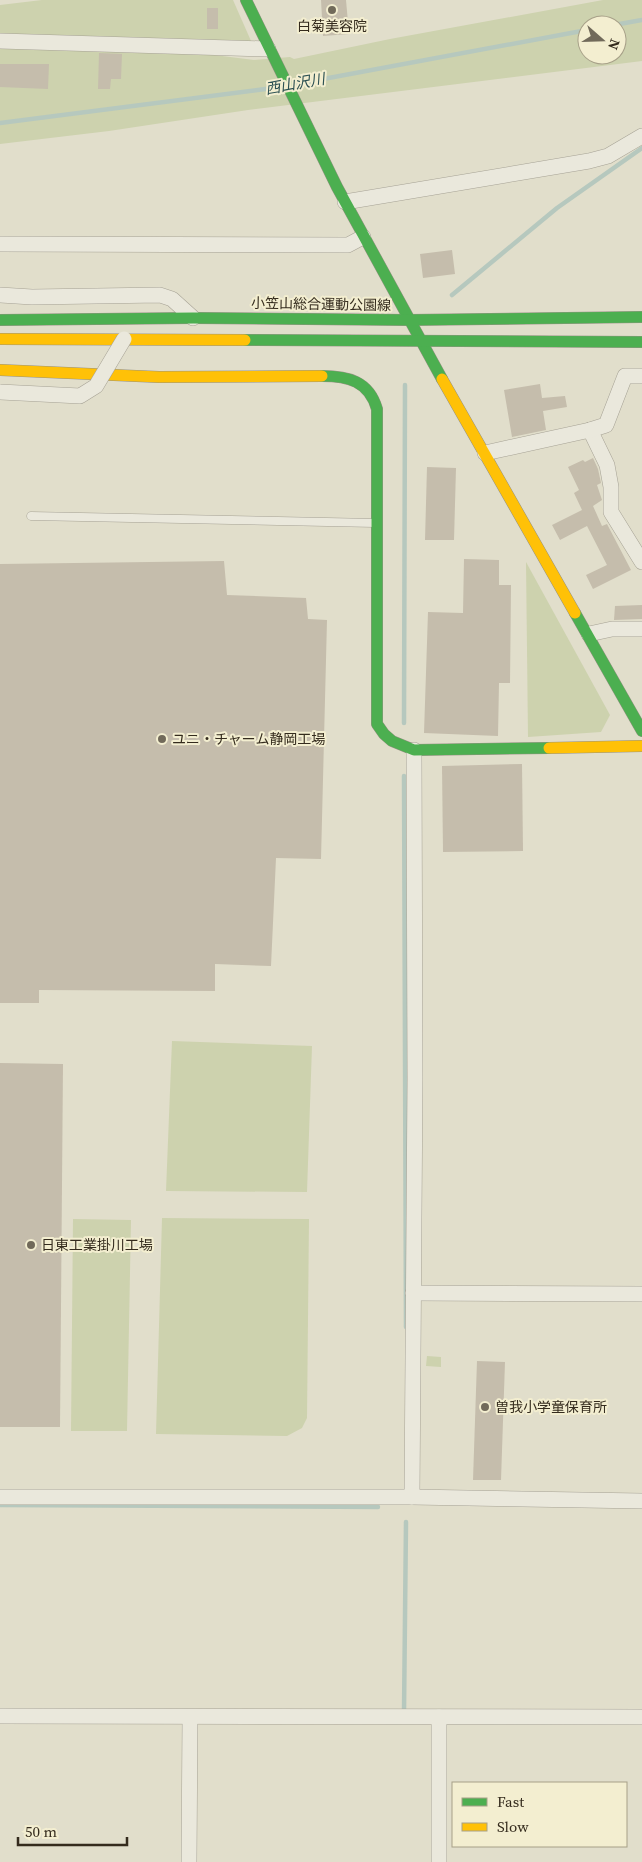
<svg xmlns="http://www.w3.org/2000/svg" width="642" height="1862" font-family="'Source Serif 4','Noto Sans JP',serif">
<rect width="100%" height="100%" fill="#e1decb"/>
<!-- green -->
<g fill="#cdd2ae" fill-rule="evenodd">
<polygon points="42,0 233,0 251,41 0,40 0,5"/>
<path d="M 603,0 L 642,0 L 642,61 L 248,110 L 109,131 L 0,144 L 0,42 L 119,43 L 254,60 L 290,57 L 294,59 L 390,39 ZM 587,25 L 617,25 L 617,55 L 587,55 Z"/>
<polygon points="526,562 610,715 601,732 528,737"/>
<polygon points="172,1041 312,1046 307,1192 166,1191"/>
<polygon points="162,1218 309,1219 307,1418 302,1428 287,1436 156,1434"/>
<polygon points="73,1219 131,1220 127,1431 71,1431"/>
<polygon points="427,1356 441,1357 441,1367 426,1366"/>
</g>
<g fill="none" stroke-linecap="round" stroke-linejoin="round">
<!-- stream -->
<g stroke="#b6c8be" stroke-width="4.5">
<polyline points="614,25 642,20"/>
<polyline points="291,85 587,30"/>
<polyline points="0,123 281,87"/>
<polyline points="452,295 557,208 642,148"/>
<polyline points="404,723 405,385"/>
<polyline points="404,776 406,1327"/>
<polyline points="0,1505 378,1507"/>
<polyline points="404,1713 406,1522"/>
</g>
</g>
<!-- building -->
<g fill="#c5bdac">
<polygon points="321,0 346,0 349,34 323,36"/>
<rect x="207" y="8" width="11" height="21"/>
<polygon points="99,53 122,54 121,79 111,79 110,89 98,89"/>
<polygon points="0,64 49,64 48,89 0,87"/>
<polygon points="452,250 455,274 423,278 420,254"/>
<polygon points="540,384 542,398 565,396 567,407 543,411 546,430 512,437 504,390"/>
<polygon points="593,458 598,469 601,483 597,485 602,500 593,506 602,526 607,524 631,570 593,589 586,575 607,565 587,526 560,540 552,525 582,510 574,493 579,490 568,467 583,460 585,462"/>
<polygon points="427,467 456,468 454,540 425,540"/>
<polygon points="464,559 499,560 499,585 511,585 510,683 499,683 498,736 424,733 428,612 463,613"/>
<polygon points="224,561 227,595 306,598 308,619 327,620 321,859 276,858 271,966 215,964 215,991 39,990 39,1003 0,1003 0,564"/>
<polygon points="642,605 642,619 614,620 615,606"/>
<polygon points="522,764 523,851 443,852 442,766"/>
<polygon points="0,1063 63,1064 60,1427 0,1427"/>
<polygon points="477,1361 505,1362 501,1480 473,1480"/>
</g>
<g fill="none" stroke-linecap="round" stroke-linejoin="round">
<!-- lane casing -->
<g stroke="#a6a295" stroke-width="9">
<polyline id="lane" points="31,516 375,523"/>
</g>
<!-- street casing -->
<g stroke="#a6a295" stroke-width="16">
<g id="street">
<polyline points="0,41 268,49"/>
<polyline points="345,202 589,161 608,156 642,136"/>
<polyline points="0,244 348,245 363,237"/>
<polyline points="0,295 32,297 160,295 172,299 193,318"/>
<polyline points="590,430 607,465 611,487 611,512 642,562"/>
<polyline points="485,453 590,430 606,425 625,376 642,376"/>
<polyline points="589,634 612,629 642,629"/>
<polyline points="413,1293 642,1294"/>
<polyline points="0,1497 412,1497 642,1501"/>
<polyline points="412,1497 415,1079 414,750"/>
<polyline points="0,1716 642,1717"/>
<polyline points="189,1862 190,1717"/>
<polyline points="439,1862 439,1717"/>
</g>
</g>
<!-- fast casing -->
<g stroke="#969284" stroke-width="12">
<g id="fast">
<polyline points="246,0 337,187 442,379"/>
<polyline points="0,320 193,318 409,320 642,317"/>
<polyline points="245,340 642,342"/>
<path d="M 322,376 C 348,376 369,381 377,409 L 377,724 L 384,734 L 392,741 L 414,750 L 549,748"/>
<polyline points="575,613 642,731"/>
</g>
</g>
<!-- slow casing -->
<g stroke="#969284" stroke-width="12">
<g id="slow">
<polyline points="0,339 245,340"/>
<polyline points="0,370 159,377 322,376"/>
<polyline points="442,379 575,613"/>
<polyline points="549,748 642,746"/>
</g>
</g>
<!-- lane -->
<use href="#lane" stroke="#eae8dc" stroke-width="8"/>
<!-- street -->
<use href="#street" stroke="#eae8dc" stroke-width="15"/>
<!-- fast -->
<use href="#fast" stroke="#4caf50" stroke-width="11"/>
<!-- slow -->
<use href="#slow" stroke="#ffc107" stroke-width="11"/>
<!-- street-bridge casing -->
<g stroke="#a6a295" stroke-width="16" stroke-linecap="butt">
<polyline id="street-bridge" points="0,392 80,396 96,386 124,339"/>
</g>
<!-- street-bridge -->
<use href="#street-bridge" stroke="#eae8dc" stroke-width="15"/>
</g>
<!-- markers -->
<g fill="#716a5a" stroke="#f3eed0" stroke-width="2">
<circle cx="332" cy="10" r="5"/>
<circle cx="162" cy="739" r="5"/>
<circle cx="31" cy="1245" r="5"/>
<circle cx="485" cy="1407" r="5"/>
</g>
<g text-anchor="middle" stroke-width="4" stroke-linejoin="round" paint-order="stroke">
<!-- poi labels -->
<g font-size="14" fill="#342b1d" stroke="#f3eed0" text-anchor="start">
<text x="332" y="31" text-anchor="middle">白菊美容院</text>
<text x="172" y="744">ユニ・チャーム静岡工場</text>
<text x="41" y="1250">日東工業掛川工場</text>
<text x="495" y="1412">曽我小学童保育所</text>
</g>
<!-- street labels -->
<g font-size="14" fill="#342b1d" stroke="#f3eed0">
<text transform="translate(321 304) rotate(1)" y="5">小笠山総合運動公園線</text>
</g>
<!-- water labels -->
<g font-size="15" font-style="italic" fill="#2d5153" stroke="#f3eed0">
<text transform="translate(295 84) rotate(-10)" y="5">西山沢川</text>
</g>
</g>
<!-- legend -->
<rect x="452" y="1782" width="175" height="65" fill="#f3eed0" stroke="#a7a088"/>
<rect x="462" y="1798" width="25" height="8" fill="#4caf50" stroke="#a7a088"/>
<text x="497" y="1807" font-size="15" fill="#342b1d">Fast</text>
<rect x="462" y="1823" width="25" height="8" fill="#ffc107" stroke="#a7a088"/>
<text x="497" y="1832" font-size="15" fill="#342b1d">Slow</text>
<!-- north arrow -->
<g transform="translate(602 40) rotate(110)"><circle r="24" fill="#f3eed0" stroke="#a7a088"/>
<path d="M0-4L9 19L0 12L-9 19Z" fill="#716a5a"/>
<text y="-8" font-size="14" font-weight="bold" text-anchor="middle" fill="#342b1d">N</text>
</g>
<!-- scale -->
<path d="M18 1837v8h109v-8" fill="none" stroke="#342b1d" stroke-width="2.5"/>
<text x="25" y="1837" font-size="15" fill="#342b1d" stroke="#f3eed0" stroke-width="4" paint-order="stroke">50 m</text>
</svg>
